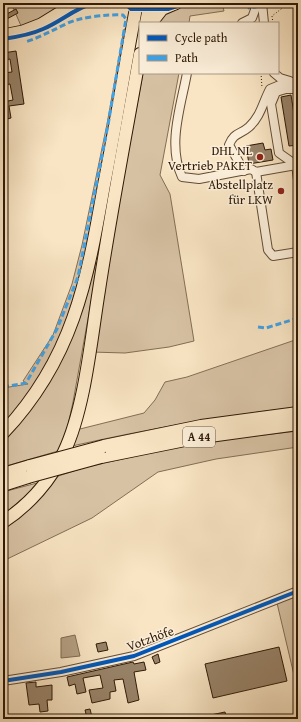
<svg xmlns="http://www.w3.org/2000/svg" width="301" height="722" font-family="'Gentium Book Plus',serif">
<rect width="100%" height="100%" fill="#f9e5c4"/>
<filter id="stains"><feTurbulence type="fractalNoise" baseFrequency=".005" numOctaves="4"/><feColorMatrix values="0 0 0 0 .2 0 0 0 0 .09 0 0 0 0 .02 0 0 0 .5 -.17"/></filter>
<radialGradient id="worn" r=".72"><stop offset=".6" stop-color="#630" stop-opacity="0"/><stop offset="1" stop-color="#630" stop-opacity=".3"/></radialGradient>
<!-- green -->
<g fill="#d7c2a4" stroke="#836e55">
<polygon points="11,3 68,3 58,11 22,28"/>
<polygon points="222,3 224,11 190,16 189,23 153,23 172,8"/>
<polygon points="124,29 129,30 90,252 57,348 29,393 3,426 3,388 28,384 23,381 53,335 72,284 82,245 107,124"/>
<polygon points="143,73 179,73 160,175 170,194 194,341 169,347 125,353 91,352"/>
<polygon points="96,262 98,263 73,402 66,434 58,451 3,467 3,437 73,332 85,301"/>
<path d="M 298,339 L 298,407 C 222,416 147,429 72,446 L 76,430 L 144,413 L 155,400 L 165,382 L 187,377 Z"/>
<polygon points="298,431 298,447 216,459 158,472 92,518 3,561 3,528 21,516 52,478 83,468 157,451 212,441"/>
<polygon points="37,483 29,493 3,515 3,492"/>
<polygon points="298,594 298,692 277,603 158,651 159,648"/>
</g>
<!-- water -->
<polygon fill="#b4a083" stroke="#7f6a51" points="75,635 80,656 61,658 61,638"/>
<!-- building -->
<g fill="#988369" stroke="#2f1906">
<polygon points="16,9 18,13 3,21 3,16"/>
<polygon points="16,51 24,104 9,106 11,118 3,120 3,102 13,100 10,84 3,85 3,73 12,72 10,59 3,60 3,53"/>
<polygon points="291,95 295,120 298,119 298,145 289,146 281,97"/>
<polygon points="263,143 265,150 271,149 273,160 249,164 246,146"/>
<polygon points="106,642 108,650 98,652 96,644"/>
<polygon points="279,647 287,681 213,698 205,664"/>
<polygon points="158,654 160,662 155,664 152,657"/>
<polygon points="133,662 134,664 144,662 146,670 134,672 139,700 128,703 123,679 114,680 116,691 110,692 110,699 92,703 89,690 103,688 100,675 83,678 86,692 77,694 75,684 69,686 67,677"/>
<polygon points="36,682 36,687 52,685 52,700 47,700 48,711 40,712 39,704 29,705 26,683"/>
<polygon points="90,709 92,717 87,718 85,710"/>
<polygon points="225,712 227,719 201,719 201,717"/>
</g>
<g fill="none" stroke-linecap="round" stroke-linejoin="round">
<!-- minor casing -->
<g stroke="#624c36" stroke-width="10">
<g id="minor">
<polyline points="262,3 264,23"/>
<polyline points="242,23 252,18 255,10 255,3"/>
<path d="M 187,73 C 181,106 167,145 182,177 L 199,179 L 251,169 L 256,172 L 296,165"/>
<polyline points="274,73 280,78 290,81"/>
<polyline points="298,89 286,89 276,92 271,104 279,153 296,165 298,180"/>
<path d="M 244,171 L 229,145 C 234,132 240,135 249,127 C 261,116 263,102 270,89 L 282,84 L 298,83"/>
<polyline points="256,172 268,250 273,256 298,252"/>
<polyline points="3,681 61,672 134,656 298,591"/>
</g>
</g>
<!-- major casing -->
<g stroke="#2f1906" stroke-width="13">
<polyline id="major" points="3,35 23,31 41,24 75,3"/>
</g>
<!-- highway casing -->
<g stroke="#2f1906" stroke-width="14">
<g id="highway">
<polyline points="146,23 150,3"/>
<polyline points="151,23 162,9 176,3"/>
<path d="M 3,433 C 73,359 87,282 104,185 C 116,124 125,64 137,3"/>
<polyline points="104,446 201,426 298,413"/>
<polyline points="101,457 195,438 298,424"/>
<polyline points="3,474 30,466"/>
<polyline points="3,485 28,477"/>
<path d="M 3,522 C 29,505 51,480 64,452 C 85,408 91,339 99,290 C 111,211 126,133 140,54"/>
</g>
</g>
<!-- path -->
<g stroke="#2f1906" stroke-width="1" stroke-dasharray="1 2" stroke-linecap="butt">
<polyline points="273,23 272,16 289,3"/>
<polyline points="261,73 262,88"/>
</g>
<!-- minor -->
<use href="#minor" stroke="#fbeed9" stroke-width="8"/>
<!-- major -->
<use href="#major" stroke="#f9e5c4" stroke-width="11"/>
<!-- highway -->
<use href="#highway" stroke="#f9e5c4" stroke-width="12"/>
<!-- highway-bridge casing -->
<g stroke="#2f1906" stroke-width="14" stroke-linecap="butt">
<g id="highway-bridge">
<polyline points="30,466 104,446"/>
<polyline points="28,477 101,457"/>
</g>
</g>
<!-- highway-bridge -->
<use href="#highway-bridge" stroke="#f9e5c4" stroke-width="12"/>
<!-- quiet -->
<g stroke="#3ea2e9" stroke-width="3" stroke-dasharray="6 3" stroke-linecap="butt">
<polyline points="247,3 249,8 266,5 268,3"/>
<polyline points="258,327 266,328 298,318"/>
<path d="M 3,387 L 26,383 L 57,329 L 78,277 L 108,125 L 126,19 L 123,15 C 108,14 81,17 68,23 C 53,30 41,37 25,42"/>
</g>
<!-- cycleway casing -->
<g stroke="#fbeed9" stroke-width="6">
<g id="cycleway">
<polyline points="125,3 131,9 168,9 180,5 204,3"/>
<path d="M 3,39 C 17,37 30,35 43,29 C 60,22 74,9 93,3"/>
<polyline points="3,681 61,672 134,656 298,591"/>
</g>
</g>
<!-- cycleway -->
<use href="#cycleway" stroke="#0057b8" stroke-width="4"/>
</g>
<!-- markers -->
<g fill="#8f2418" stroke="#fbeed9" stroke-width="1.5">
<circle cx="260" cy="157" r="4"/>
<circle cx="281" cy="191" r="4"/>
</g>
<g text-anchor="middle" stroke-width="3" stroke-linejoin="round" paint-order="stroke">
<!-- shield labels -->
<rect fill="#fbeed9" stroke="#6c5945" stroke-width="1" x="183" y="427" width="32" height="20" rx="3"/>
<g font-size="12" font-weight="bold" fill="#2f1906">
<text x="199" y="441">A 44</text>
</g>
<!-- poi labels -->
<g font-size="13" fill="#2f1906" stroke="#fbeed9" text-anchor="end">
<text x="252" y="155">DHL NL<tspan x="252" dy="15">Vertrieb PAKET</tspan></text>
<text x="273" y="189">Abstellplatz<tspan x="273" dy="15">für LKW</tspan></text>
</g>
<!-- street labels -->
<g font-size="13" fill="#2f1906" stroke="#fbeed9">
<text transform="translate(150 638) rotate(-20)" y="5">Votzhöfe</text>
</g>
</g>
<!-- margin -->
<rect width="301" height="722" fill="none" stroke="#f9e5c4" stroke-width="16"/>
<rect x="4" y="4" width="293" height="714" fill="none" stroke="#2f1906" stroke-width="2"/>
<rect x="8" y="8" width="285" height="706" fill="none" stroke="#2f1906"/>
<!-- legend -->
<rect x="139" y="22" width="140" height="52" fill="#fbeed9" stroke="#a99985"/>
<rect x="147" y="35" width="20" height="6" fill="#0057b8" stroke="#a99985"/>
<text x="175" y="42" font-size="12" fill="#2f1906">Cycle path</text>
<rect x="147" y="55" width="20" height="6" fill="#3ea2e9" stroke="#a99985"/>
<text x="175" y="62" font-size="12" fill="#2f1906">Path</text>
<rect width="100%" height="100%" filter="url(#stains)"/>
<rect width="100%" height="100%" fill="url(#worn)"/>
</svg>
